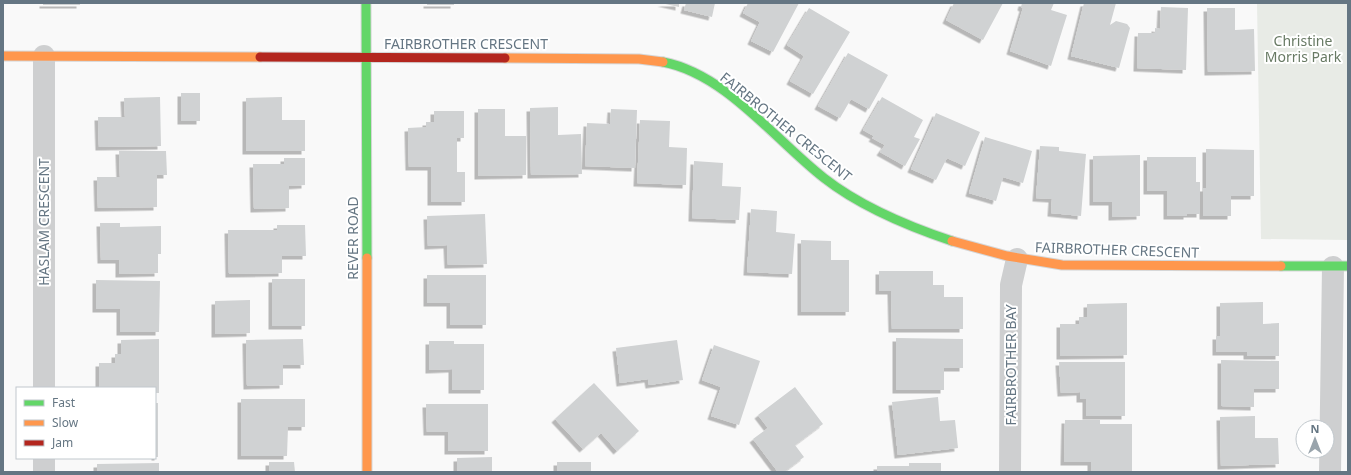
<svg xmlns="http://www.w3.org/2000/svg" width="1351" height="475" font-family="'Noto Sans',sans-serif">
<defs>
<filter id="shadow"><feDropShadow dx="-3.5" dy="3.5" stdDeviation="0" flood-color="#0004"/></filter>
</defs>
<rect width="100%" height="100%" fill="#f9f9f9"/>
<!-- green -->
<polygon fill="#e8ebe6" points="1257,3 1348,3 1348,240 1261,239"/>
<!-- building -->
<g fill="#d0d2d3" filter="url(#shadow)">
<rect x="43" y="3" width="37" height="2"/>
<rect x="427" y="3" width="27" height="2"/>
<polygon points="661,3 679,3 679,7"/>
<polygon points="686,3 715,3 712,17 684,10"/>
<polygon points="748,3 799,3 773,52 751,41 760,22 743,13"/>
<polygon points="954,3 1003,3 983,40 946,20"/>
<polygon points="1022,3 1054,3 1051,10 1067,15 1051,66 1010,51 1023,8 1021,7"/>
<polygon points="1084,3 1116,3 1110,25 1116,21 1127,24 1130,28 1119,68 1071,56"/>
<polygon points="1161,7 1188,8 1186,70 1137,68 1138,33 1155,33 1155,28 1160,29"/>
<polygon points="809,8 850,32 813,94 790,81 804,56 787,45"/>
<polygon points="1207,8 1235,8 1235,30 1254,29 1255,71 1208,72"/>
<polygon points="848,53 888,75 869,109 851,99 840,118 818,106"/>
<rect x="181" y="93" width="19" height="28"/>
<polygon points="160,97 161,146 99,147 98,117 125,117 124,98"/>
<polygon points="282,97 282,120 305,120 305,151 246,151 246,98"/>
<polygon points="882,97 923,120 914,137 920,139 905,166 880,152 885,145 872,138 874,136 863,130"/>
<polygon points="558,107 558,135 581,134 582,174 531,175 530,108"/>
<polygon points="478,109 505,109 505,136 526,136 526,175 478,176"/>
<polygon points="611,109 637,110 635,168 585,166 587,123 610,124"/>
<polygon points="434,111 464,111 464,138 457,138 457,172 465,172 465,202 431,202 431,167 409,167 408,128 426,127 426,122 434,122"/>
<polygon points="936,113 980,132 965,166 947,158 936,180 911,169"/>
<polygon points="640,120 670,121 669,147 687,148 686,185 637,183"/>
<polygon points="985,137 1032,151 1023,183 1003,177 996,201 969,193"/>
<polygon points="1040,146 1059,147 1059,151 1086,154 1081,216 1051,213 1052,199 1036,198"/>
<polygon points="1206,149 1254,150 1254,196 1231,196 1231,216 1203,216 1203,188 1206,188"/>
<polygon points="119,151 166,151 167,175 157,175 157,207 98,208 97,177 120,177"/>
<polygon points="1140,155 1140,216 1112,217 1112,202 1093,202 1093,156"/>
<polygon points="1147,157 1196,157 1196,182 1200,182 1200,214 1187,214 1187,216 1167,216 1167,191 1147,191"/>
<polygon points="284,158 305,158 305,185 289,186 289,208 254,209 253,164 284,164"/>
<polygon points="694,161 723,163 722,186 741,187 739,220 692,218"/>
<polygon points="751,209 777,211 776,232 795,234 792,274 747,272"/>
<polygon points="485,214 487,264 448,265 447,245 428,246 427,216"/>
<polygon points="100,223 120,223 120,227 161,226 161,254 158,254 158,273 119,274 119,260 101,260"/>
<polygon points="277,225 305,225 306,256 282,256 282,273 229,274 228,230 277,230"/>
<polygon points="801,240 831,241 831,260 849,260 849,312 801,312"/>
<polygon points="879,271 933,271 933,285 944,285 944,297 963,297 963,329 892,329 891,291 879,291"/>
<polygon points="427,275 486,275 486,325 450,325 450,303 427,303"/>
<rect x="272" y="279" width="33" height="47"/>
<polygon points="96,280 160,281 159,332 120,332 120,309 96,309"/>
<polygon points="250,300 250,333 215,334 215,301"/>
<polygon points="1263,302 1263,324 1279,323 1279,356 1247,356 1247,352 1216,352 1216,336 1220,336 1220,303"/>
<polygon points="1127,303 1127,355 1060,356 1060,324 1079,324 1079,317 1087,317 1087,304"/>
<polygon points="896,338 963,339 963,368 944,368 944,390 896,390"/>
<polygon points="159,339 159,393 155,393 155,388 99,388 99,363 115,363 115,354 121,354 121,340"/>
<polygon points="303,339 304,365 283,365 283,385 247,386 246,340"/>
<polygon points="677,340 683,380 649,385 648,379 620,383 616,348"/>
<polygon points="429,341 454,341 454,344 484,344 484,390 452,390 452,369 429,370"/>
<polygon points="714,345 760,361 739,425 711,416 721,387 702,380"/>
<polygon points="1221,360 1279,361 1279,389 1254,389 1254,407 1221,406"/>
<polygon points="1059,362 1125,362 1125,416 1086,416 1086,399 1080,399 1080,392 1061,393"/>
<polygon points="594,383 639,431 617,451 601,433 583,449 555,419"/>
<polygon points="795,387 823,424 795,445 804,457 784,472 778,472 753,439 768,428 758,415"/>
<polygon points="938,397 940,421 955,420 958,448 898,455 892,402"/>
<polygon points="241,399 305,399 305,427 288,427 287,456 241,456"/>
<rect x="155" y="403" width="3" height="54"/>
<polygon points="426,404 488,404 488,451 448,451 448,432 427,432"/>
<polygon points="1255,416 1255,438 1278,438 1279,464 1221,466 1220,417"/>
<polygon points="1065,420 1100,420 1100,424 1132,424 1132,472 1091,472 1091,462 1064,462"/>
<polygon points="492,457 492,472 457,472 457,458"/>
<polygon points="269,462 294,462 295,472 269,472"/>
<rect x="557" y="462" width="34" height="10"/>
<polygon points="159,463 159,472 97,472 97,464"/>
<polygon points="909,463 941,463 941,472 877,472 877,466 909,466"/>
</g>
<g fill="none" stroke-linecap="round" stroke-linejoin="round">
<!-- fast casing -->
<g stroke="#d5d6d7" stroke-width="11">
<g id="fast">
<polyline points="366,3 367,258"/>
<path d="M 663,62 C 726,74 775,140 824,178 C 861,207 907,226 952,241"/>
<polyline points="1281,266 1348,266"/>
</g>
</g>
<!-- slow casing -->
<g stroke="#d5d6d7" stroke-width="11">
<g id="slow">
<polyline points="3,56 260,57"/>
<polyline points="505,58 639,59 663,62"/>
<polyline points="952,241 1007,256 1062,265 1281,266"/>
<polyline points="367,258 367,472"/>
</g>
</g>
<!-- jam casing -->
<g stroke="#d5d6d7" stroke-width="11">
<polyline id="jam" points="260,57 505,58"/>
</g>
<!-- street -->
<g stroke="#cecfd0" stroke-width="22">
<polyline points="44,388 44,56"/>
<polyline points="44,472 44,458"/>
<polyline points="1010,472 1011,285 1017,259"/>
<polyline points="1330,472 1333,267"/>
</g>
<!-- fast -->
<use href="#fast" stroke="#63d668" stroke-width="9"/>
<!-- slow -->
<use href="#slow" stroke="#ff974d" stroke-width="9"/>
<!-- jam -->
<use href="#jam" stroke="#b3261e" stroke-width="9"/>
</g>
<g text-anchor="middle" stroke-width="4" stroke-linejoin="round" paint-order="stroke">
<!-- park labels -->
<g font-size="14" fill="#687a64" stroke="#fff">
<text x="1303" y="46">Christine<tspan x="1303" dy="16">Morris Park</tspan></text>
</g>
<!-- street labels -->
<g font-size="14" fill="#657683" stroke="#fff">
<text x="466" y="49">FAIRBROTHER CRESCENT</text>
<text transform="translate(786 127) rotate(39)" y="5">FAIRBROTHER CRESCENT</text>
<text transform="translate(44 222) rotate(-90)" y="5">HASLAM CRESCENT</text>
<text transform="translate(353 238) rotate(-90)" y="5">REVER ROAD</text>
<text transform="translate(1117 250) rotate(2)" y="5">FAIRBROTHER CRESCENT</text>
<text transform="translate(1011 365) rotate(-90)" y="5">FAIRBROTHER BAY</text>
</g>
</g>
<!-- border -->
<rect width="1351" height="475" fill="none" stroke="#657683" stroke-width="8"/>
<!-- legend -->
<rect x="16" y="387" width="140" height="72" fill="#ffffff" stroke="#c1c8cd"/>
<rect x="24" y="400" width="20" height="6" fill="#63d668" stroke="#c1c8cd"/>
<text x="52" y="407" font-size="12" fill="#657683">Fast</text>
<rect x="24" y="420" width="20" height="6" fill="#ff974d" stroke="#c1c8cd"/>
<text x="52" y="427" font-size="12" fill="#657683">Slow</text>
<rect x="24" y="440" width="20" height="6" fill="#b3261e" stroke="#c1c8cd"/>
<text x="52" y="447" font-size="12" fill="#657683">Jam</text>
<!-- north arrow -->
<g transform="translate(1315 439)"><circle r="19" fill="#ffffff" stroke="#c1c8cd"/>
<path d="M0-3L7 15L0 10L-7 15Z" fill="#99a4ac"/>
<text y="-6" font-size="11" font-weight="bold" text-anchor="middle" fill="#657683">N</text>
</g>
</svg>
